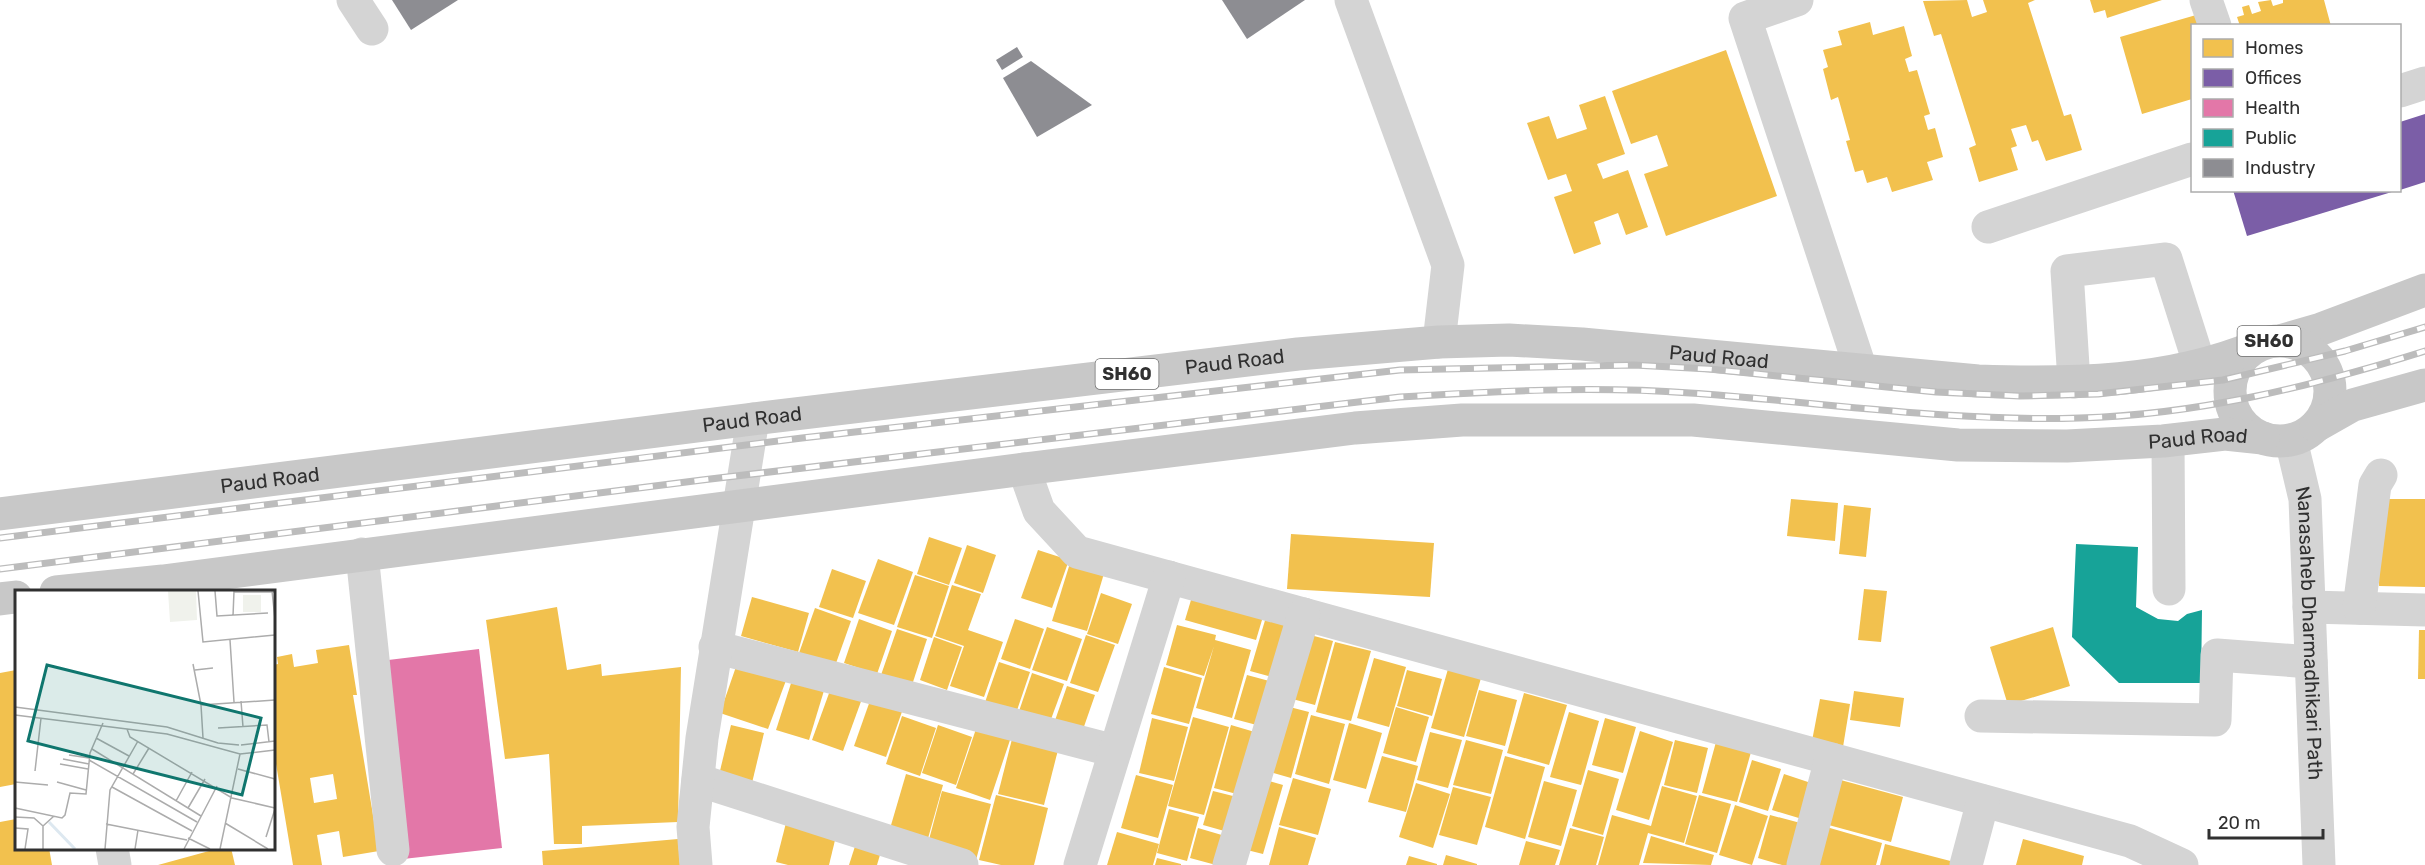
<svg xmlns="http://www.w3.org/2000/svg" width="2425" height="865" font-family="Rubik,sans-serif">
<rect width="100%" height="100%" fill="#fff"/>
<!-- homes -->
<g fill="#f2c14e" fill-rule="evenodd">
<polygon points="1967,0 1972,17 1987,12 1983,0 2035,0 2028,3 2064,116 2071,114 2082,150 2046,161 2038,140 2032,142 2026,125 2011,129 2017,146 2011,148 2018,170 1979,182 1969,148 1976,145 1941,34 1934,36 1923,1"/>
<polygon points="2090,0 2162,0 2107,18 2105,10 2094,13"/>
<polygon points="2271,0 2273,6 2283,3 2283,0 2324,0 2331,26 2240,26 2237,17 2244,15 2242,7 2249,5 2252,14 2261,11 2258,2"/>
<polygon points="2203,13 2207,26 2192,26 2192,99 2142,114 2120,37"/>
<polygon points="1870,22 1873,35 1904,26 1912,56 1905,59 1909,72 1917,70 1930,114 1924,116 1928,130 1935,128 1943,157 1927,162 1933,180 1892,192 1887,177 1867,183 1863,170 1855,172 1846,141 1850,140 1838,97 1831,100 1823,69 1828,67 1823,50 1842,45 1838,31"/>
<polygon points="1726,50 1777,196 1666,236 1644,174 1668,166 1657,135 1631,144 1612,91"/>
<polygon points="1605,96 1625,154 1597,164 1603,179 1628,170 1648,227 1626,235 1618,213 1594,222 1601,244 1574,254 1554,197 1572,191 1566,174 1548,180 1527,123 1549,116 1557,139 1587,129 1579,105"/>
<polygon points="1791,499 1838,503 1835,541 1787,536"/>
<polygon points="2380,499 2425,499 2425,587 2379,586"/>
<polygon points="1844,505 1871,508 1866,557 1839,554"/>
<polygon points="1291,534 1434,543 1430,597 1287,589"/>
<polygon points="929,537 962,548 949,585 917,574"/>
<polygon points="967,545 996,555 983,593 954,583"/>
<polygon points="1038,550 1069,560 1052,608 1021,598"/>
<polygon points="878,559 913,572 894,625 858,613"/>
<polygon points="1071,560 1105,570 1087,631 1052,621"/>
<polygon points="832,569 866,581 853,618 819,607"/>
<polygon points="915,575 949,586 932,638 897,627"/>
<polygon points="952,585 981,594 968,630 1003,642 984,697 950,686 964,646 935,636"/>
<polygon points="1864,589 1887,591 1881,642 1858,640"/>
<polygon points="1194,590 1265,610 1256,640 1185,620"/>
<polygon points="1101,593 1132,604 1118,644 1087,634"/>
<polygon points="752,597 809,613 798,652 741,636"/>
<polygon points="557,607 567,670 601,664 602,676 681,667 678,822 582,826 582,844 554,844 549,754 505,759 486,620"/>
<polygon points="815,608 851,621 835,666 799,653"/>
<polygon points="1266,617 1298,626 1283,680 1250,671"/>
<polygon points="859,619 892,631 877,674 844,663"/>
<polygon points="1015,619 1044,629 1030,669 1001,659"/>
<polygon points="1177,625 1216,635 1215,640 1251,650 1232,718 1196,708 1214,646 1204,676 1166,665"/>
<polygon points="1047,627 1082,639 1067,681 1032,670"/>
<polygon points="2053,627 2070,686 2008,705 1990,647"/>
<polygon points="897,629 927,639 912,685 881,675"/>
<polygon points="2419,630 2425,630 2425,679 2418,679"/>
<polygon points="1299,632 1333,641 1315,705 1281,696"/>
<polygon points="1086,635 1115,645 1098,692 1070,683"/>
<polygon points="934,637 962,647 947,690 920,680"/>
<polygon points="1335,642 1371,651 1351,721 1316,712"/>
<path d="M 349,645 L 357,695 L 353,695 L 379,851 L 343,857 L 339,831 L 317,835 L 322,865 L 293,865 L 273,746 L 273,665 L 278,664 L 277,657 L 292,654 L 294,667 L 318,663 L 316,650 ZM 333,774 L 337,799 L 314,803 L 310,778 Z"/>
<polygon points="739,658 788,675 768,729 720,713"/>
<polygon points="1374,658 1406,667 1389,727 1357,718"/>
<polygon points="999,662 1030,672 1014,719 983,708"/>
<polygon points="1164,667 1202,678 1189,724 1151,714"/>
<polygon points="1448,669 1481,678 1464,737 1431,728"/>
<polygon points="16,670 16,784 0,787 0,673"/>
<polygon points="1407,670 1442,679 1432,716 1397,706"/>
<polygon points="1032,673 1064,684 1047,730 1016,720"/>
<polygon points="794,674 826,684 809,740 776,730"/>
<polygon points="1247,675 1280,684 1268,728 1234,719"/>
<polygon points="832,685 863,696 843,751 812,740"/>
<polygon points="1067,686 1095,695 1080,738 1052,729"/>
<polygon points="1479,690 1517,700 1505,746 1466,736"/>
<polygon points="1854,691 1904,698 1900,727 1850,720"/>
<polygon points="1524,693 1567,705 1549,765 1507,753"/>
<polygon points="872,695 904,706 886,757 854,746"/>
<polygon points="1820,699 1850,704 1843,747 1812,741"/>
<polygon points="1278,704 1309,712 1291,778 1259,769"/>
<polygon points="1396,707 1429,717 1416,762 1383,753"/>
<polygon points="1569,712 1599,721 1581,785 1550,777"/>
<polygon points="1311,715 1345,724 1329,784 1295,774"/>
<polygon points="902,716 936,728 920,776 886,764"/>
<polygon points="1193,717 1229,727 1204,815 1168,806"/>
<polygon points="1152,718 1188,727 1174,781 1139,773"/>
<polygon points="1605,718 1636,727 1623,773 1592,765"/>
<polygon points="1349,723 1382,733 1366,789 1333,780"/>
<polygon points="731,725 764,733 752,783 719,775"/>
<polygon points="938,725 972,737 956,785 922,773"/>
<polygon points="1231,725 1265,735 1248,797 1214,788"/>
<polygon points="976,729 1010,740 990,800 956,788"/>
<polygon points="1640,731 1673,742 1649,820 1616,810"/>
<polygon points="1430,732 1462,740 1448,788 1417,780"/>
<polygon points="1012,739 1058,750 1044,805 998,794"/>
<polygon points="1466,740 1503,750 1491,794 1453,785"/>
<polygon points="1675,740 1708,748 1697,793 1664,785"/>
<polygon points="1716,742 1751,752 1737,802 1702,793"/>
<polygon points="1382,756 1418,766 1406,812 1368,802"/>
<polygon points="1505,756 1545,767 1525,839 1485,827"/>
<polygon points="1752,760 1781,769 1768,811 1739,802"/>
<polygon points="1588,770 1619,779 1603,835 1572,826"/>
<polygon points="906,774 943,785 927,842 889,832"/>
<polygon points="1784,774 1823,787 1812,822 1772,810"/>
<polygon points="1136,775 1173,785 1158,838 1121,828"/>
<polygon points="1259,778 1283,785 1263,854 1239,848"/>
<polygon points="1293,778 1331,789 1318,835 1279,825"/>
<polygon points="1837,779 1903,797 1891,842 1825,824"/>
<polygon points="1544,781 1577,790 1561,846 1528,837"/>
<polygon points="1416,783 1450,794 1433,848 1399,837"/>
<polygon points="1662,786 1697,796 1684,843 1648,833 1639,865 1598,865 1612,815 1651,826"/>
<polygon points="1453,787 1491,797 1477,845 1439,835"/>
<polygon points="942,791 991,804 976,860 927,847"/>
<polygon points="1213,791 1245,799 1235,834 1203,825"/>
<polygon points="996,795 1048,808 1034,865 1001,865 979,860"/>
<polygon points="1699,795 1731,804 1717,853 1685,844"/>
<polygon points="1735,805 1768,816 1752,865 1719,855"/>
<polygon points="1169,809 1199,817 1187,861 1157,853"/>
<polygon points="1770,815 1808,825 1797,865 1782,865 1758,858"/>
<polygon points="16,819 16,848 49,848 52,865 0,865 0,822"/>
<polygon points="787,819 837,832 829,865 788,865 776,862"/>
<polygon points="1823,826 1882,843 1876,865 1812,865"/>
<polygon points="1279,827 1316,838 1308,865 1269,865"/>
<polygon points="1198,828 1232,838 1216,865 1190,858"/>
<polygon points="1570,828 1604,837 1596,865 1559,865"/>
<polygon points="1117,832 1159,844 1153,865 1107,865"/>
<polygon points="1651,836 1714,855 1711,865 1643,863"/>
<polygon points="678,839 680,865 543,865 542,851"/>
<polygon points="2023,839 2084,856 2082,865 2016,865"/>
<polygon points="857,840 882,848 877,865 849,865"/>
<polygon points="1526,841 1560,850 1555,865 1519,865"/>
<polygon points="1885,844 1962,864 1962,865 1880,865"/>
<polygon points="220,848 231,848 235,865 158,865"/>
<polygon points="1446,855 1477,864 1477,865 1443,865"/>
<polygon points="1409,856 1437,864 1437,865 1406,865"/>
<polygon points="1157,858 1181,864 1181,865 1155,865"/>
</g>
<!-- offices -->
<g fill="#7b5ea7">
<polygon points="2425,114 2425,182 2400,190 2400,122"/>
<polygon points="2233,190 2395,190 2395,191 2247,236"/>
</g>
<!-- health -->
<polygon fill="#e377a8" points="479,649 502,848 403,859 380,661"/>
<!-- public -->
<polygon fill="#17a398" points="2076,544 2138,547 2136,607 2158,619 2178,621 2187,614 2202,610 2201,683 2119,683 2072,637"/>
<!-- industry -->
<g fill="#8d8d92">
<polygon points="392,0 458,0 411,30"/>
<polygon points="1222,0 1305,0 1247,39"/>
<polygon points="1017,47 1023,57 1002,70 996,60"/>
<polygon points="1031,61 1092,105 1037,137 1003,78"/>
</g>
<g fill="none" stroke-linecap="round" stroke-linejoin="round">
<!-- minor -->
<g stroke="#d4d4d4" stroke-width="33">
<polyline points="353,0 372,29"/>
<polyline points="1351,0 1448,265 1439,342"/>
<polyline points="1797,0 1745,18 1861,370"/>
<polyline points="2206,0 2215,26"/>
<polyline points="2400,91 2425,83"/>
<polyline points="1988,227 2192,159"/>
<polyline points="2074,382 2067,271 2166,259 2200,366"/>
<path id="s1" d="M 2291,440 L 2305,499 L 2319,865"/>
<polyline points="2168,441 2169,589"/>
<polyline points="1024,469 1039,511 1077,552 2130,841 2182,865"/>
<polyline points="362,554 393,850"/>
<polyline points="2309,607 2425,610"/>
<polyline points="2359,608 2375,485 2381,475"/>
<polyline points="715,647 1115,751"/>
<polyline points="1981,716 2215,720 2217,655 2311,662"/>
<polyline points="698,780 962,865"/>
<polyline points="112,848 115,865"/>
<polyline points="696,865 693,827 702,738 753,419"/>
<polyline points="1080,865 1169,577"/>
<polyline points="1229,865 1304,614"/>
<polyline points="1803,865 1831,759"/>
<polyline points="1966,865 1983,801"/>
</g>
<!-- major -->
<g stroke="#c8c8c8" stroke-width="33">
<polyline points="2283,340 2321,329 2425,290"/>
<circle cx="2280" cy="391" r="50"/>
<polyline points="2316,426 2353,405 2425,385"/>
<path id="s2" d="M 0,514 L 753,419 L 1298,354 L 1439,342 L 1509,340 L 1582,344 L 1978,381 C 2071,384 2168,383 2255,347"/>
<path id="s3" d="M 56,592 L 163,581 L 1024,469 L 1355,428 L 1462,420 L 1693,420 L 1958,445 L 2067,446 L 2163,441 L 2225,434 L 2263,438"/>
<polyline points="0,599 16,597"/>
</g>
<!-- rail casing -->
<g stroke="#bcbcbc" stroke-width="7">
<g id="rail">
<polyline points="0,538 802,438 1400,370 1634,365 1709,369 1936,392 2020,396 2098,394 2223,380 2345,351 2425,327"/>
<path d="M 0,569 L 702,480 L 1400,397 C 1496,391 1594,386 1690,393 C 1820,402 1949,422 2079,418 C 2197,415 2313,386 2425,351"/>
</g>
</g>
<!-- rail -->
<use href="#rail" stroke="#fff" stroke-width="4.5" stroke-dasharray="14" stroke-linecap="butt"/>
</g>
<g text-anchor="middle" stroke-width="6" stroke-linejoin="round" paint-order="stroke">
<!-- shield labels -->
<g fill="#fff" stroke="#6e6e6e" stroke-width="1.5">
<rect x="2237.5" y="326" width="63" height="30" rx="4.5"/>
<rect x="1095.5" y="359" width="63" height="30" rx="4.5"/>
</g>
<g font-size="18" font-weight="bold" fill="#303030">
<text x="2269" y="347">SH60</text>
<text x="1127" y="380">SH60</text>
</g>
<!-- street labels -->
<g font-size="20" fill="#303030" stroke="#fff">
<text dy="7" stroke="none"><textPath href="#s2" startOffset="1730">Paud Road</textPath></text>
<text dy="7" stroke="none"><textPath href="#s2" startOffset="1244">Paud Road</textPath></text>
<text dy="7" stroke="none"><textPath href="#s2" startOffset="758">Paud Road</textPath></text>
<text dy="7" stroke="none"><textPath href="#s3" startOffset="2154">Paud Road</textPath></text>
<text dy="7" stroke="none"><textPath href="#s2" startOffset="272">Paud Road</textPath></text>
<text dy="7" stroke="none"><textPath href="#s1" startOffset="195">Nanasaheb Dharmadhikari Path</textPath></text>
</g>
</g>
<!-- overview -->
<g transform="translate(15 590)">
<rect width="260" height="260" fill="#fff"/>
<path d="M 153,1 L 181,1 L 182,30 L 155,32 ZM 228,5 L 246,5 L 246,22 L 228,22 Z" fill="#f0f2ec"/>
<path fill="none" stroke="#dde8f0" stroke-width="3" d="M 34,232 L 60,259"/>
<path fill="none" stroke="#acacac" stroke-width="1.5" d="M 183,1 L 188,52 L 260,45M 200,1 L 202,26 L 253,23M 257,1 L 260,29M 219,2 L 260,2M 218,26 L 219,1M 215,50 L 219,112M 178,74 L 186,115M 180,80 L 198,78M 226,111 L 228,137M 0,117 L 152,137 L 203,153 L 224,155M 0,125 L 152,144 L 225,164 L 260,160M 203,138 L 252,135 L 254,152M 112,139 L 115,147 L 217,208 L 260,218M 81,148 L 114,166M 188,148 L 186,115 L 260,110M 226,155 L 260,151M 77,159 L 186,226M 54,165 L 74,168M 48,169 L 74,174M 74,170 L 182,232M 45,174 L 73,179M 223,179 L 260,189M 20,181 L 26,128M 118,184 L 134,158M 0,192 L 33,195M 42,192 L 71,200M 97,197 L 177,241M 161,211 L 177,182M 0,218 L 47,228 L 50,225 L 55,203 L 71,204 L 75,163 L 88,133M 173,218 L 190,189M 0,227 L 19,228 L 28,236M 210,233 L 253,259M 91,234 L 172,250M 0,238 L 13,239 L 10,259M 251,247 L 260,219M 173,248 L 195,259M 28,259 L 28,236 L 39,226M 90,259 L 95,200 L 123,151M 120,259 L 123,240M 169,259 L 202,196M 205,259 L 225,164"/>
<path fill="#0f766e" fill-opacity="0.15" stroke="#0f766e" stroke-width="3" d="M 32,75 L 246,128 L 227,205 L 13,151 Z"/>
<rect width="260" height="260" fill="none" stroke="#303030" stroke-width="3"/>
</g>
<!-- legend -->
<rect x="2191" y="24" width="210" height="168" fill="#ffffff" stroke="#acacac" stroke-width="1.5"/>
<rect x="2203" y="39" width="30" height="18" fill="#f2c14e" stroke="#acacac" stroke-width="1.5"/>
<text x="2245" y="54" font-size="18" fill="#303030">Homes</text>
<rect x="2203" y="69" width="30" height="18" fill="#7b5ea7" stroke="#acacac" stroke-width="1.5"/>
<text x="2245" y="84" font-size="18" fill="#303030">Offices</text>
<rect x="2203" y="99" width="30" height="18" fill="#e377a8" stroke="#acacac" stroke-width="1.5"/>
<text x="2245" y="114" font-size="18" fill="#303030">Health</text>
<rect x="2203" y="129" width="30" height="18" fill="#17a398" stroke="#acacac" stroke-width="1.5"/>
<text x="2245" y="144" font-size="18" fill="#303030">Public</text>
<rect x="2203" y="159" width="30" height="18" fill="#8d8d92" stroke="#acacac" stroke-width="1.5"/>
<text x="2245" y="174" font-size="18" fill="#303030">Industry</text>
<!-- scale -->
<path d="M2209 829v9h114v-9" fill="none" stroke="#303030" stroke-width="3"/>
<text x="2218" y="829" font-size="18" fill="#303030" stroke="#ffffff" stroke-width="4.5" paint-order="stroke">20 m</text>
</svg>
